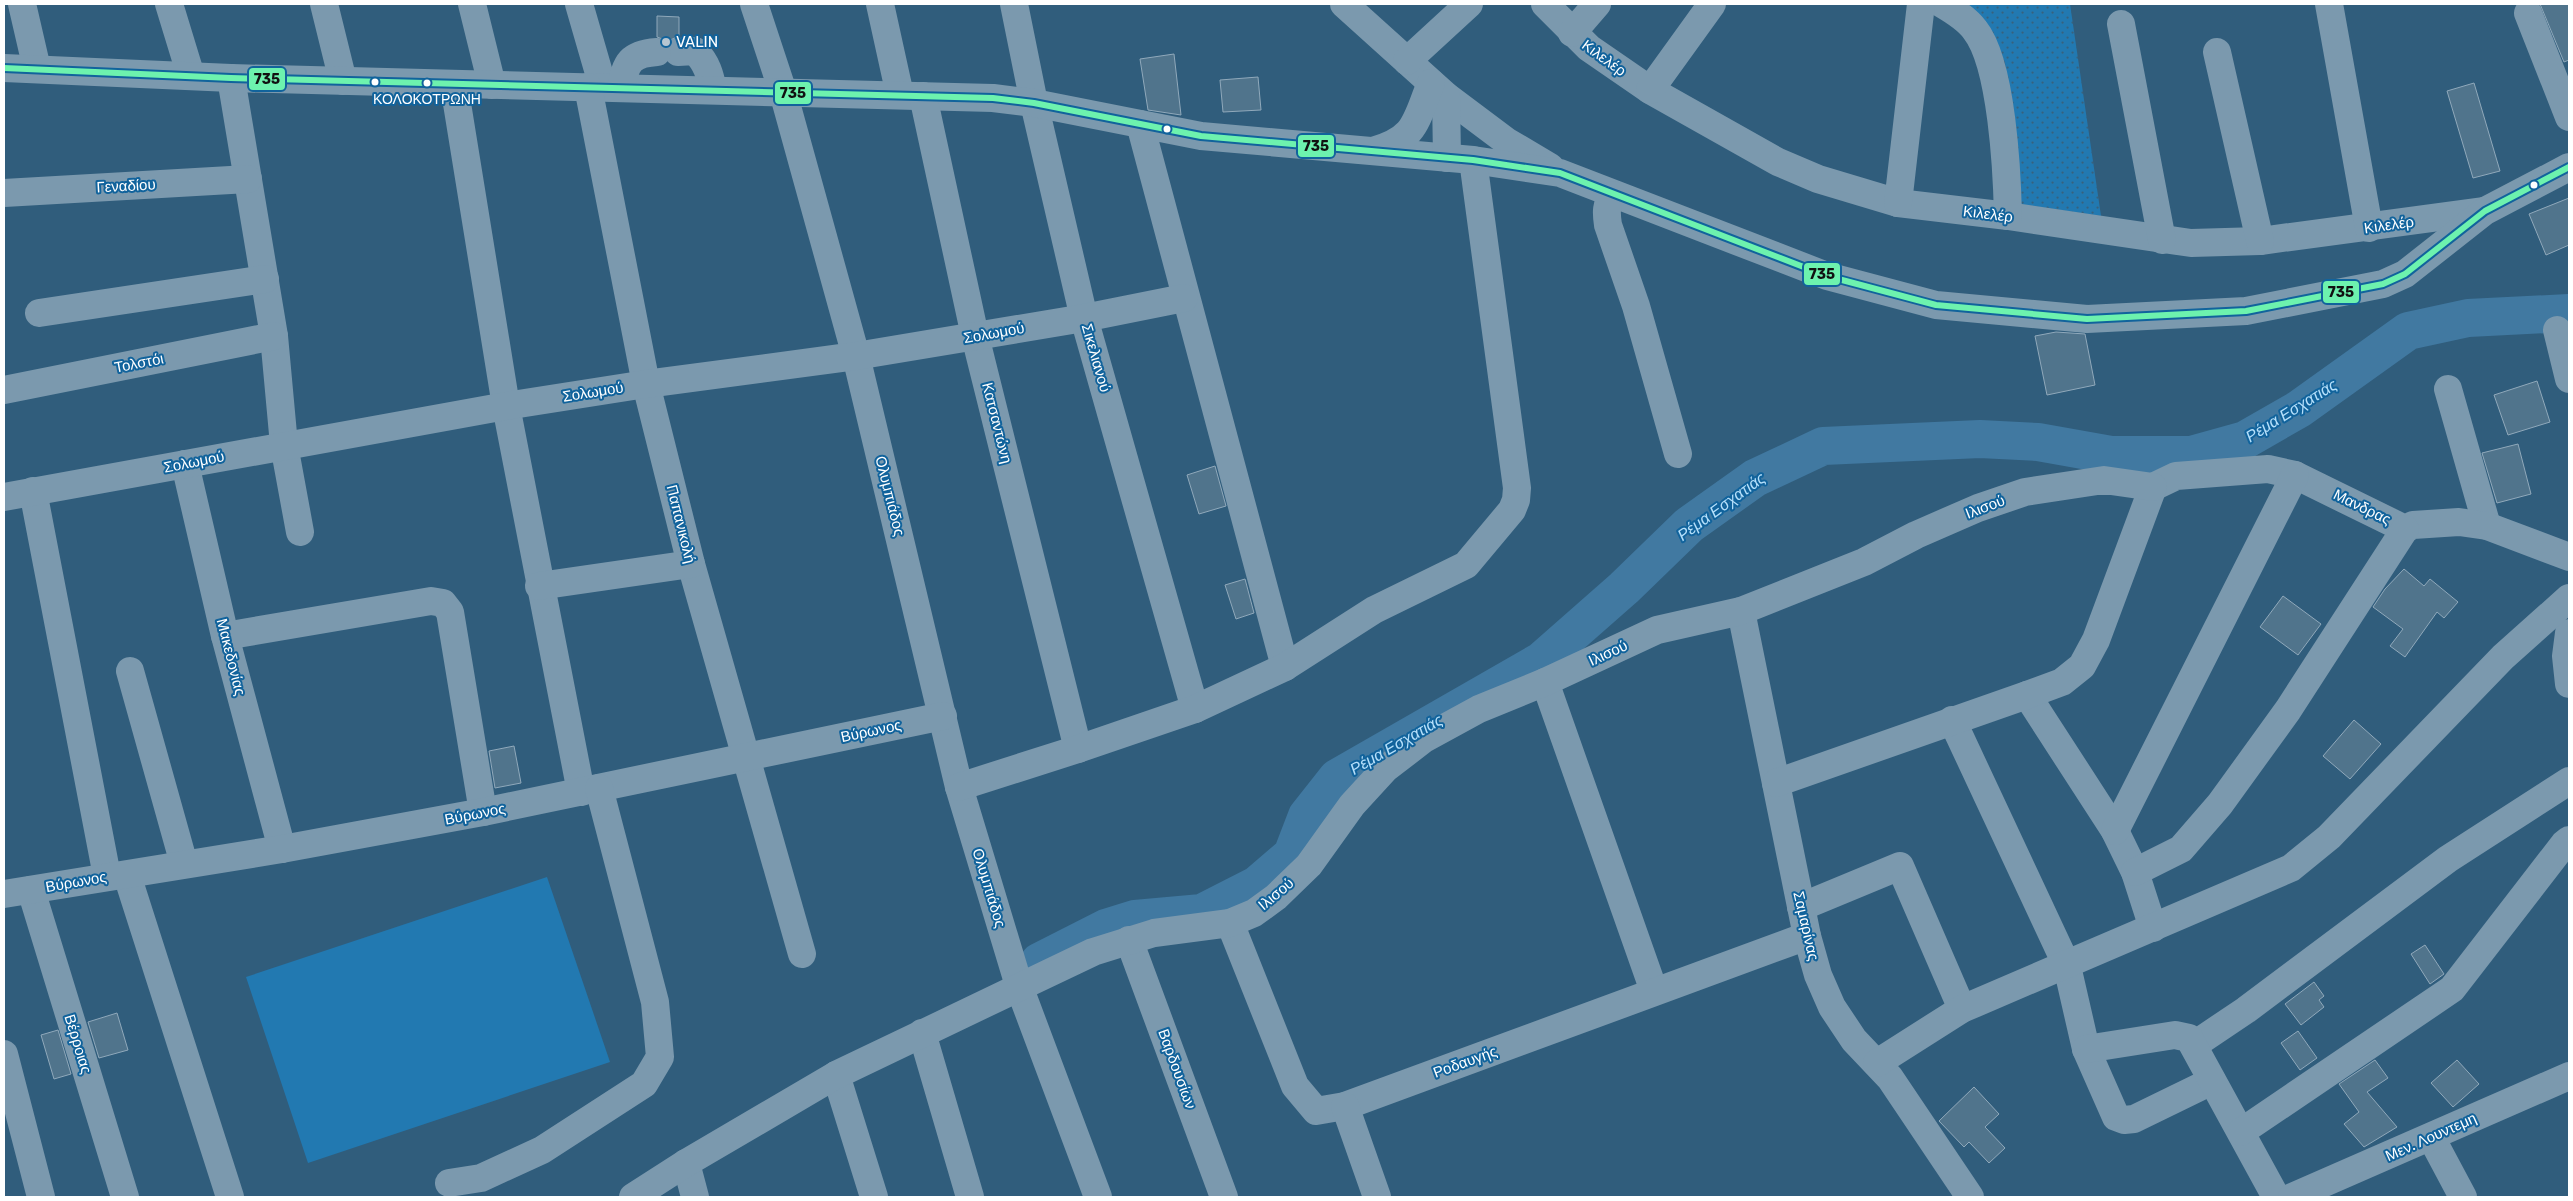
<svg xmlns="http://www.w3.org/2000/svg" width="2573" height="1201" font-family="Rubik,sans-serif">
<defs>
<pattern id="grass-dots" width="8" height="8" patternUnits="userSpaceOnUse" patternTransform="scale(1.25)"><rect width="8" height="8" fill="#2279b1"/><path d="M2 2h.1M6 6h.1" fill="none" stroke="#37627e" stroke-width="1.8" stroke-linecap="round"/></pattern>
</defs>
<rect width="100%" height="100%" fill="#305d7c"/>
<!-- grass -->
<polygon fill="url(#grass-dots)" points="1963,4 2070,4 2101,216 2019,204 2005,62 1980,16"/>
<!-- garden -->
<polygon fill="#2279b1" points="547,877 610,1062 308,1163 246,977"/>
<g fill="none" stroke-linecap="round" stroke-linejoin="round">
<!-- river -->
<polyline stroke="#4179a1" stroke-width="38" points="1039,962 1106,928 1135,919 1202,913 1257,885 1292,855 1307,816 1337,778 1541,661 1624,588 1689,525 1755,478 1823,446 1980,439 2038,442 2111,455 2191,455 2245,440 2299,409 2408,331 2468,318 2569,313"/>
</g>
<!-- building -->
<g fill="#50748c" stroke="#90a9bb">
<polygon points="2540,4 2569,4 2569,60 2564,62"/>
<polygon points="657,16 679,17 679,36 668,41 657,37"/>
<polygon points="1174,54 1181,115 1148,110 1140,59"/>
<polygon points="1258,77 1261,110 1223,112 1220,80"/>
<polygon points="2474,83 2500,171 2473,178 2447,91"/>
<polygon points="2569,198 2569,245 2546,255 2529,214"/>
<polygon points="2056,332 2085,334 2095,385 2047,395 2035,336"/>
<polygon points="2537,381 2550,422 2508,435 2494,395"/>
<polygon points="2518,444 2531,494 2497,503 2482,453"/>
<polygon points="1215,466 1226,506 1199,514 1187,475"/>
<polygon points="2404,569 2424,586 2430,579 2458,602 2444,618 2437,612 2405,657 2390,646 2403,629 2373,607 2385,589"/>
<polygon points="1245,579 1254,613 1236,619 1225,585"/>
<polygon points="2283,596 2321,624 2298,655 2260,627"/>
<polygon points="2354,720 2381,744 2350,779 2323,756"/>
<polygon points="514,746 521,783 495,788 489,751"/>
<polygon points="2425,945 2444,974 2430,984 2411,954"/>
<polygon points="2314,982 2324,996 2319,1000 2324,1007 2301,1025 2285,1004"/>
<polygon points="117,1013 128,1050 99,1058 88,1022"/>
<polygon points="58,1030 71,1074 54,1079 41,1035"/>
<polygon points="2298,1031 2317,1058 2300,1070 2281,1043"/>
<polygon points="2375,1060 2388,1078 2367,1092 2397,1127 2364,1147 2344,1124 2359,1112 2339,1084"/>
<polygon points="2457,1060 2479,1084 2453,1107 2431,1083"/>
<polygon points="1974,1087 1999,1114 1985,1127 2005,1148 1989,1163 1969,1142 1964,1147 1939,1121"/>
</g>
<g fill="none" stroke-linecap="round" stroke-linejoin="round">
<!-- minor -->
<g stroke="#7b99ae" stroke-width="28">
<polyline points="22,4 37,69"/>
<polyline points="169,4 191,76"/>
<polyline points="324,4 343,81"/>
<polyline points="472,4 492,85"/>
<polyline points="579,4 603,87"/>
<polyline points="754,4 783,92 856,356 959,787 1020,989 1098,1197"/>
<polyline points="880,4 900,95"/>
<polyline points="1014,4 1034,103 1084,318 1195,709"/>
<polyline points="1344,4 1446,96 1506,141 1550,167"/>
<polyline points="1545,4 1589,48 1650,90 1778,162 1818,179 1898,203 2008,216 2191,243 2260,241 2483,211"/>
<path d="M 1942,4 C 1954,11 1967,19 1975,30 C 2002,64 2007,172 2008,216"/>
<polyline points="2329,4 2369,228"/>
<polyline points="2528,13 2569,117"/>
<polyline points="2121,24 2162,240"/>
<polyline points="1572,33 1597,4"/>
<path d="M 678,52 L 695,51 C 707,63 710,75 713,90"/>
<polyline points="2217,52 2260,241"/>
<polyline points="1407,61 1469,4"/>
<polyline points="4,68 231,78 993,98 1034,103 1201,136 1473,160 1560,173 1827,276 1936,305 2087,319 2246,311 2383,284 2405,274 2485,211 2569,167"/>
<polyline points="231,78 274,336 284,445 300,532"/>
<polyline points="454,85 506,406 581,792"/>
<polyline points="588,87 646,384 691,564 802,954"/>
<path d="M 621,88 C 626,62 630,54 657,52"/>
<polyline points="1650,90 1712,4"/>
<polyline points="923,96 975,336 1078,749"/>
<polyline points="1446,96 1447,158"/>
<polyline points="1140,124 1285,667"/>
<path d="M 1373,151 C 1417,138 1415,122 1431,83"/>
<polyline points="4,193 248,179"/>
<path d="M 1613,195 C 1606,205 1606,212 1608,225 L 1636,306 L 1678,454"/>
<polyline points="1898,203 1921,4"/>
<polyline points="39,313 265,279"/>
<polyline points="2557,330 2569,379"/>
<polyline points="2448,389 2487,526"/>
<polyline points="4,390 274,336"/>
<polyline points="185,464 225,636 282,849"/>
<polyline points="2153,487 2176,476 2268,469 2295,475 2405,529 2413,525 2459,522 2487,526 2569,557"/>
<polyline points="33,491 107,876"/>
<polyline points="4,497 506,406 646,384 856,356 1084,318 1184,298"/>
<polyline points="539,586 691,564"/>
<polyline points="1741,611 1807,936 1818,975 1832,1007 1854,1040 1890,1078 1970,1197"/>
<polyline points="2569,633 2566,656 2569,684"/>
<polyline points="225,636 431,601 443,603 450,612 483,812"/>
<polyline points="130,671 184,864"/>
<polyline points="1545,682 1654,991"/>
<polyline points="2027,695 2115,831 2135,872 2153,928"/>
<polyline points="1952,720 2067,966 2086,1049 2116,1117 2124,1120 2134,1119 2212,1081"/>
<polyline points="1776,783 2027,695 2062,682 2082,666 2096,640 2153,487"/>
<polyline points="959,787 1078,749 1195,709 1285,667 1374,610 1466,565 1512,510 1516,500 1517,488 1473,160"/>
<polyline points="2115,831 2295,475"/>
<polyline points="2135,872 2181,849 2220,804 2288,710 2405,529"/>
<polyline points="127,875 230,1197"/>
<polyline points="31,890 125,1197"/>
<polyline points="4,894 282,849 483,812 943,716"/>
<polyline points="1801,907 1900,866 1962,1009"/>
<polyline points="1230,923 1295,1086 1316,1111 1345,1106 1807,936"/>
<polyline points="1129,940 1224,1197"/>
<polyline points="922,1033 970,1197"/>
<polyline points="2194,1045 2246,1010 2448,859 2569,781"/>
<polyline points="2086,1049 2175,1035 2189,1038 2276,1197"/>
<polyline points="4,1054 41,1197"/>
<polyline points="1877,1063 1962,1009 2291,868 2329,837 2503,657 2569,598"/>
<polyline points="836,1075 874,1197"/>
<polyline points="1345,1106 1377,1197"/>
<polyline points="2241,1132 2452,989 2564,844 2569,840"/>
<polyline points="2431,1137 2463,1197"/>
<polyline points="686,1163 695,1197"/>
<polyline points="449,1183 481,1178 542,1150 644,1084 660,1057 655,1002 599,788"/>
<polyline points="633,1197 686,1163 836,1075 1093,952 1154,933 1230,923 1254,913 1276,897 1309,865 1352,805 1385,769 1424,739 1479,709 1545,682 1657,630 1741,611 1864,562 1916,535 1978,508 2025,492 2104,480 2153,487"/>
<polyline points="2292,1197 2569,1076"/>
</g>
<!-- bus-1 casing -->
<g stroke="#11639c" stroke-width="10">
<polyline id="bus-1" points="4,68 231,78 993,98 1034,103 1201,136 1473,160 1560,173 1827,276 1936,305 2087,319 2246,311 2383,284 2405,274 2485,211 2569,167"/>
</g>
<!-- bus-1 -->
<use href="#bus-1" stroke="#6df2ae" stroke-width="6"/>
</g>
<!-- markers -->
<circle fill="#b7c6d1" stroke="#11639c" stroke-width="2" cx="666" cy="42" r="5"/>
<g fill="#fff" stroke="#11639c" stroke-width="2">
<circle cx="375" cy="82" r="4.5"/>
<circle cx="427" cy="83" r="4.5"/>
<circle cx="1167" cy="129" r="4.5"/>
<circle cx="2534" cy="185" r="4.5"/>
</g>
<g text-anchor="middle" stroke-width="4" stroke-linejoin="round" paint-order="stroke">
<!-- bus labels -->
<g font-size="14" fill="#fff" stroke="#11639c">
<text x="427" y="104">ΚΟΛΟΚΟΤΡΩΝΗ</text>
</g>
<!-- poi labels -->
<g font-size="15" fill="#fff" stroke="#11639c" text-anchor="start">
<text x="676" y="47">VALIN</text>
</g>
<!-- street labels -->
<g font-size="15" fill="#fff" stroke="#11639c">
<text transform="translate(1604 58) rotate(36)" y="5">Κιλελέρ</text>
<text transform="translate(126 186) rotate(-3)" y="5">Γεναδίου</text>
<text transform="translate(1988 214) rotate(7)" y="5">Κιλελέρ</text>
<text transform="translate(2389 225) rotate(-8)" y="5">Κιλελέρ</text>
<text transform="translate(994 333) rotate(-10)" y="5">Σολωμού</text>
<text transform="translate(1096 358) rotate(74)" y="5">Σικελιανού</text>
<text transform="translate(139 363) rotate(-11)" y="5">Τολστόι</text>
<text transform="translate(593 392) rotate(-9)" y="5">Σολωμού</text>
<text transform="translate(997 423) rotate(76)" y="5">Κατσαντώνη</text>
<text transform="translate(194 462) rotate(-11)" y="5">Σολωμού</text>
<text transform="translate(890 496) rotate(76)" y="5">Ολυμπιάδος</text>
<text transform="translate(1985 507) rotate(-21)" y="5">Ιλισού</text>
<text transform="translate(2362 507) rotate(26)" y="5">Μανδρας</text>
<text transform="translate(681 524) rotate(76)" y="5">Παπανικολή</text>
<text transform="translate(1608 653) rotate(-25)" y="5">Ιλισού</text>
<text transform="translate(231 657) rotate(76)" y="5">Μακεδονίας</text>
<text transform="translate(871 731) rotate(-12)" y="5">Βύρωνος</text>
<text transform="translate(475 814) rotate(-11)" y="5">Βύρωνος</text>
<text transform="translate(76 882) rotate(-10)" y="5">Βύρωνος</text>
<text transform="translate(989 888) rotate(73)" y="5">Ολυμπιάδος</text>
<text transform="translate(1276 894) rotate(-40)" y="5">Ιλισού</text>
<text transform="translate(1806 926) rotate(77)" y="5">Σαμαρίνας</text>
<text transform="translate(78 1044) rotate(73)" y="5">Βέρροιας</text>
<text transform="translate(1465 1062) rotate(-20)" y="5">Ροδαυγής</text>
<text transform="translate(1177 1069) rotate(70)" y="5">Βαρδουσίων</text>
<text transform="translate(2431 1137) rotate(-24)" y="5">Μεν. Λουντεμη</text>
</g>
<!-- water labels -->
<g font-size="16" font-style="italic" fill="#b6e0fb" stroke="#11639c">
<text transform="translate(2291 410) rotate(-32)" y="6">Ρέμα Εσχατιάς</text>
<text transform="translate(1721 506) rotate(-36)" y="6">Ρέμα Εσχατιάς</text>
<text transform="translate(1396 744) rotate(-30)" y="6">Ρέμα Εσχατιάς</text>
</g>
</g>
<g stroke="#11639c" stroke-width="2">
<rect x="248" y="67" width="38" height="24" rx="5" fill="#6df2ae"/>
<rect x="774" y="81" width="38" height="24" rx="5" fill="#6df2ae"/>
<rect x="1297" y="134" width="38" height="24" rx="5" fill="#6df2ae"/>
<rect x="1803" y="262" width="38" height="24" rx="5" fill="#6df2ae"/>
<rect x="2322" y="280" width="38" height="24" rx="5" fill="#6df2ae"/>
</g>
<g font-size="14" text-anchor="middle" font-weight="bold" fill="#111">
<text x="267" y="84">735</text>
<text x="793" y="98">735</text>
<text x="1316" y="151">735</text>
<text x="1822" y="279">735</text>
<text x="2341" y="297">735</text>
</g>
<!-- border -->
<rect width="2573" height="1201" fill="none" stroke="#ffffff" stroke-width="10"/>
</svg>
